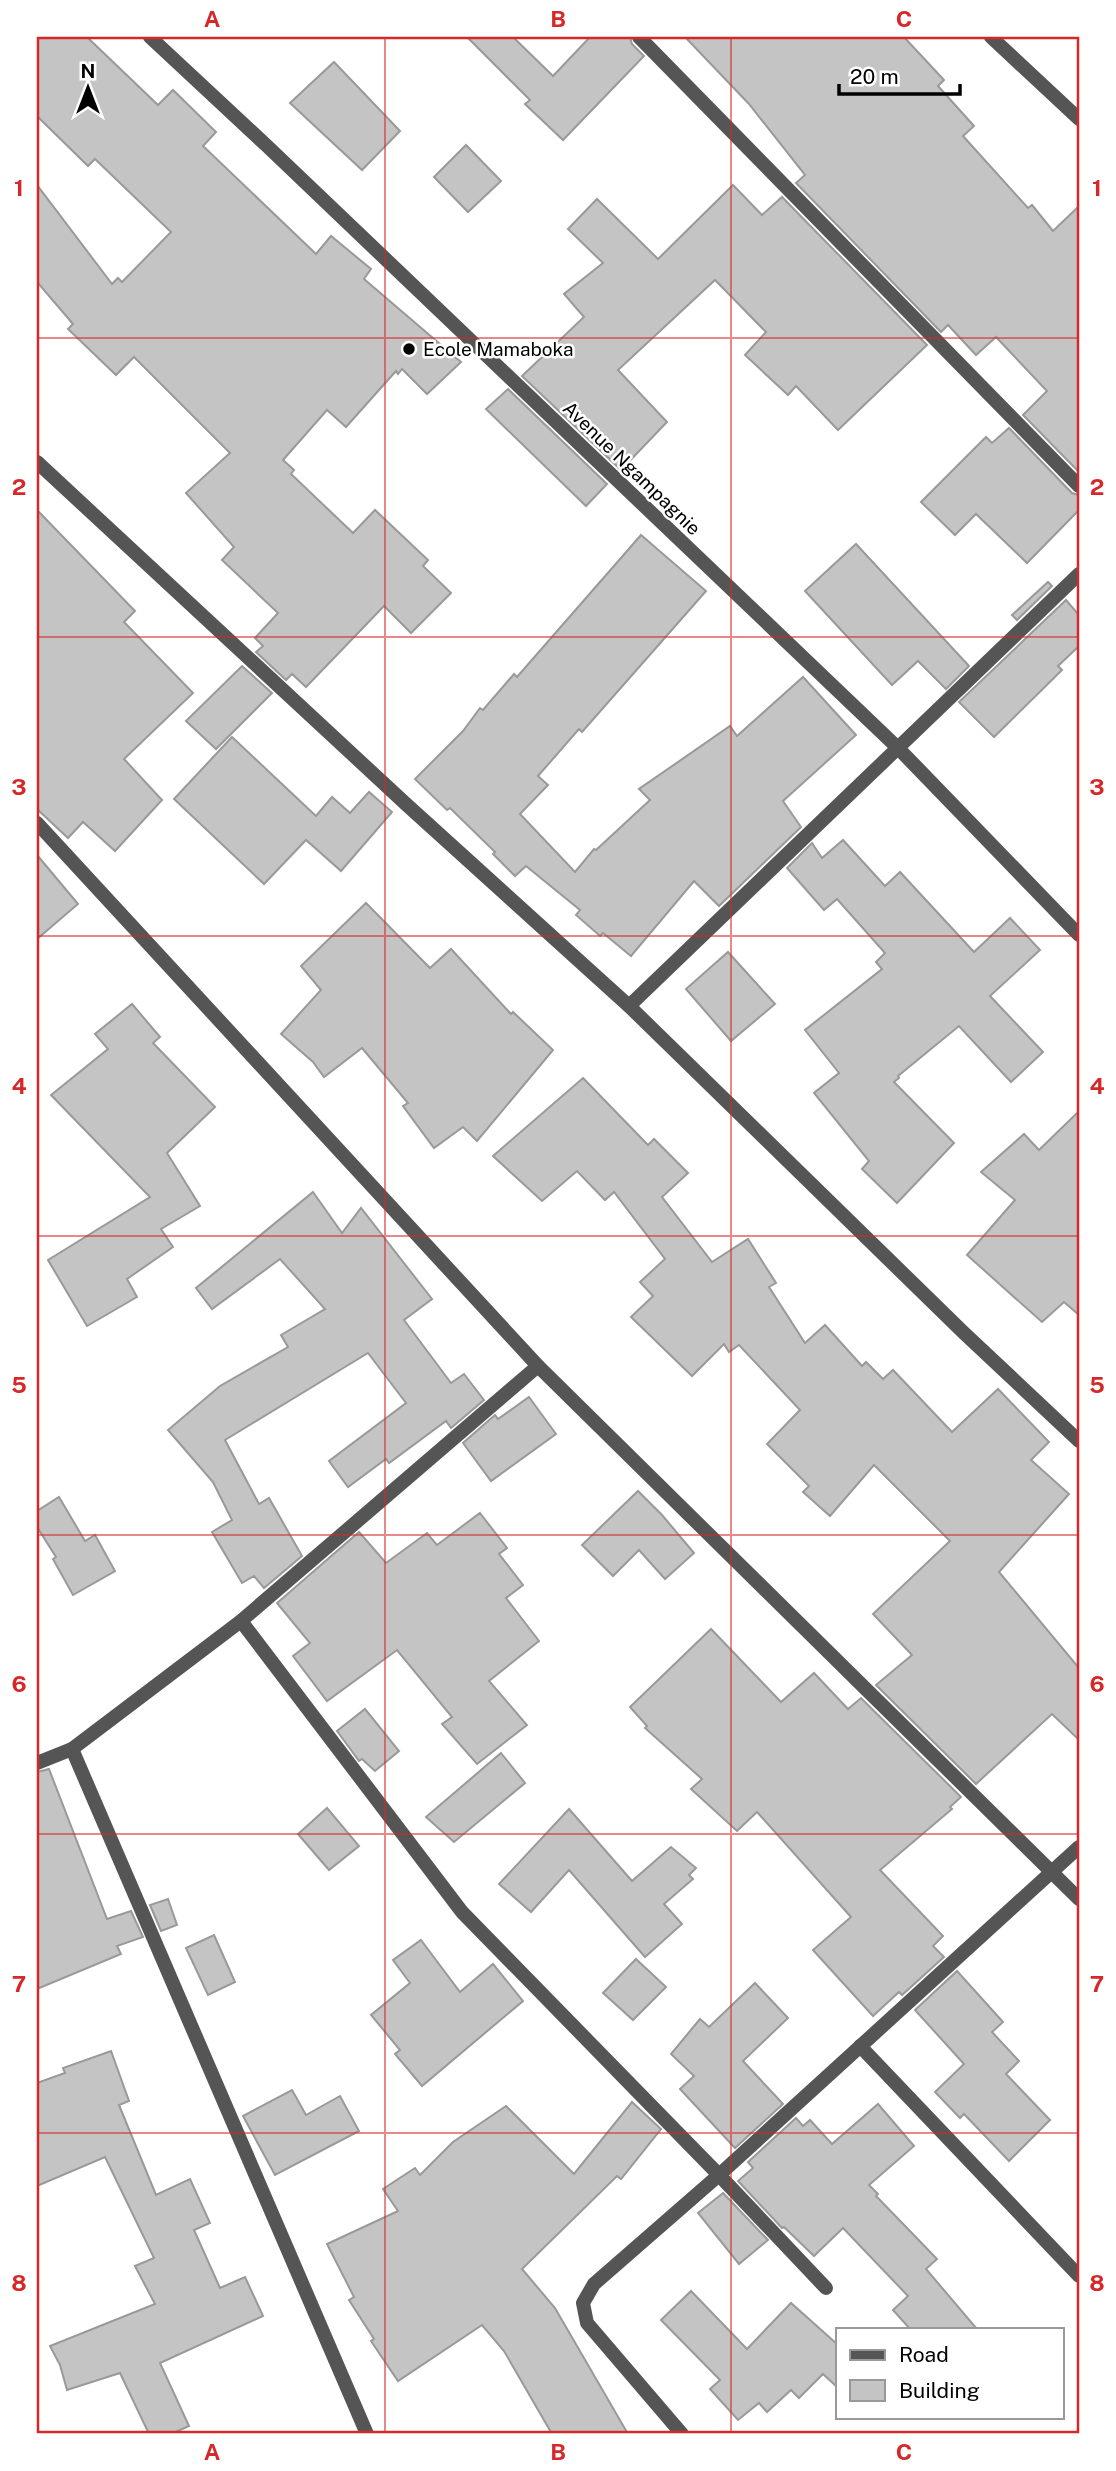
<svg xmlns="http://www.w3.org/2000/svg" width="1116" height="2471" font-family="'Public Sans',sans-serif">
<rect width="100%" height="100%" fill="#fff"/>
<!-- building -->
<g fill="#c4c4c4" stroke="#999" stroke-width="2">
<polygon points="37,37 87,37 158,105 173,90 216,132 203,146 316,254 331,236 371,269 364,279 461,362 427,394 402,369 398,374 396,371 346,427 327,410 283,460 294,470 291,474 353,533 375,510 428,560 423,566 451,593 411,633 384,606 306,687 292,674 286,680 256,652 263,646 255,638 278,613 222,560 234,547 186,493 230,453 134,357 116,375 68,329 73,324 37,282 37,185 112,284 118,278 122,282 171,232 95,159 88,166 37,116"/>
<polygon points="467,37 513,37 553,76 590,37 630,37 632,44 644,56 563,140 525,104 530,100"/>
<polygon points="685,37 904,37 944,80 938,86 974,126 963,136 1028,208 1032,205 1053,231 1079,206 1079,472 1023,415 1047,391 996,337 976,355 948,325 941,332 796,183 805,175 749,104"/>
<polygon points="334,62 400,131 362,170 290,103"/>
<polygon points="466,145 501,181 468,212 434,177"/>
<polygon points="733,185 762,215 782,197 927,345 838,430 796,386 788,395 745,355 766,332 715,280 618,370 667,422 621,470 522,376 584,317 564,294 603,263 568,229 597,199 658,259"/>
<polygon points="508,389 607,484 586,506 486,409"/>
<polygon points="1009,428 1072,493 1079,495 1079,510 1027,563 976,514 955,535 921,502 986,437 992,443"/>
<polygon points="37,510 135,611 124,622 193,693 124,759 162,800 115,851 83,822 68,838 37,809"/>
<polygon points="641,535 706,591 582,732 579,729 538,776 548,785 520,814 575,872 594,849 596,850 650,800 639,789 730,726 737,736 803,677 856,735 783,801 801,827 719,906 694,881 631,956 603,933 600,936 576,915 580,910 526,866 515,876 493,854 495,852 450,808 447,810 415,779 463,731 480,708 483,710 514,674 517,677"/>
<polygon points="856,544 969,666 946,689 918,661 892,685 805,591"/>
<polygon points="1048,582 1052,586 1017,620 1012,615"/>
<polygon points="1066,600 1079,615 1079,646 1058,666 1062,670 994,737 959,702"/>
<polygon points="242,666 272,693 216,749 186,721"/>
<polygon points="232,737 316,816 332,797 350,813 369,792 392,812 341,871 306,840 264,884 174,799"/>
<polygon points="843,840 885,886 900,872 974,952 1010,918 1040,950 990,996 1043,1052 1011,1082 959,1026 898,1076 899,1078 894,1082 954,1143 897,1203 862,1169 869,1161 814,1093 839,1073 805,1030 882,969 876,962 885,953 837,899 824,910 787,868 812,843 822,858"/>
<polygon points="37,855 78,904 37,939"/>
<polygon points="366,903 430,968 451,949 511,1014 513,1012 553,1050 477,1141 463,1127 434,1148 403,1106 408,1103 362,1048 324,1077 313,1062 281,1034 321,990 301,966"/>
<polygon points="728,952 775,1004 731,1041 686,989"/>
<polygon points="132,1004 160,1037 153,1043 215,1107 167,1153 200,1206 161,1229 173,1247 127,1279 137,1297 87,1326 48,1260 150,1197 51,1095 108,1049 95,1034"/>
<polygon points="583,1078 648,1145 654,1139 688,1173 662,1197 712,1262 748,1239 776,1283 769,1287 805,1343 825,1325 862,1366 866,1362 883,1379 893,1370 952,1432 998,1389 1049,1442 1031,1460 1069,1494 999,1572 1079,1668 1079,1740 1052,1714 976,1784 876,1685 912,1655 873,1614 950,1541 874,1465 830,1516 803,1492 809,1486 767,1444 800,1410 739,1345 729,1352 724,1344 692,1376 631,1317 653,1296 640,1282 665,1259 614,1192 605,1200 577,1171 542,1201 493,1156"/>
<polygon points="1079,1111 1079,1315 1064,1302 1042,1322 967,1255 1015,1200 981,1172 1024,1134 1039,1150"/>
<polygon points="313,1192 342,1233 361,1208 432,1299 404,1320 451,1383 464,1374 484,1400 451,1428 446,1421 389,1463 386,1459 348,1487 329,1461 406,1403 368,1353 225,1440 259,1504 269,1498 302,1556 264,1588 254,1576 242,1583 212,1532 232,1520 213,1482 168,1430 220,1386 288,1347 281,1335 325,1309 280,1259 212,1309 196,1288"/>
<polygon points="529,1397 556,1434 491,1481 463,1443 495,1415 498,1419"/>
<polygon points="638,1491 662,1515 694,1553 665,1579 639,1550 613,1576 582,1545"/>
<polygon points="59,1497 85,1541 95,1535 115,1571 73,1595 53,1559 56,1557 37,1527 37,1511"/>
<polygon points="480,1513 507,1548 499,1554 523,1585 506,1598 539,1641 489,1681 527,1725 477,1764 442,1724 452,1717 397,1650 327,1701 293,1656 310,1643 277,1603 359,1532 386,1563 427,1533 437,1545"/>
<polygon points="711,1629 781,1702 814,1673 848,1709 861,1698 961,1797 950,1807 952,1809 880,1870 943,1936 933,1946 944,1957 902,1995 899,1992 873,2016 813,1950 851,1917 757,1812 737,1831 691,1789 702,1779 645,1728 647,1726 630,1707"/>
<polygon points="365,1709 399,1751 375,1771 362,1759 359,1761 337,1731"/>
<polygon points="501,1753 525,1783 454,1842 426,1817"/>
<polygon points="49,1769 107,1919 131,1911 143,1937 117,1946 121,1954 37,1989 37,1772"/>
<polygon points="327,1808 359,1846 329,1870 298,1834"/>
<polygon points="569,1809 632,1881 671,1847 696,1868 689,1875 693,1879 664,1904 682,1924 645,1957 569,1870 531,1912 499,1884"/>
<polygon points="168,1899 177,1925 161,1931 150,1905"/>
<polygon points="214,1935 235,1982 208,1995 186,1948"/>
<polygon points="421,1940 460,1992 493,1964 523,2001 422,2086 395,2054 400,2050 371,2015 410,1983 393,1960"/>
<polygon points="636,1959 666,1987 633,2020 603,1993"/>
<polygon points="957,1971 1003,2022 992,2032 1019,2061 1006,2074 1050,2120 1009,2161 964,2114 960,2118 935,2092 964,2064 915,2010"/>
<polygon points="755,1983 788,2018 743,2061 783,2104 735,2148 680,2089 694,2076 671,2054 700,2019 709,2027"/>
<polygon points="111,2051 129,2101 119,2105 156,2195 190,2179 210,2223 194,2230 220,2288 245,2277 263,2316 160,2363 189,2426 171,2434 149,2434 120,2373 67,2390 60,2365 50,2346 155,2304 135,2266 154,2258 105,2157 37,2186 37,2083 65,2073 63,2068"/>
<polygon points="292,2090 306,2115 340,2096 359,2131 275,2175 243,2116"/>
<polygon points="632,2102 661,2129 621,2179 617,2176 522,2269 555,2308 628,2434 552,2434 504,2351 482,2325 398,2381 371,2341 374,2339 349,2300 354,2297 327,2244 398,2211 383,2189 415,2168 420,2175 453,2142 506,2106 574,2174"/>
<polygon points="878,2104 914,2146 869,2185 878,2194 876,2196 937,2259 926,2269 977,2329 910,2329 893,2310 908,2296 843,2228 814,2256 784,2227 782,2228 738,2181 753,2168 748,2162 796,2118 803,2126 810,2120 832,2144"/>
<polygon points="723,2193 768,2240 739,2264 698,2213"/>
<polygon points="691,2291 747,2349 791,2303 838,2345 838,2388 823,2374 799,2398 791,2390 767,2412 759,2403 738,2420 710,2389 720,2380 661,2320"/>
</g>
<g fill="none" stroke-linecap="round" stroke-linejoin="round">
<!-- minor -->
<g stroke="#555" stroke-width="14">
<polyline points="150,37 266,145 899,749 1079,935"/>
<polyline points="639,37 1079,486"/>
<polyline points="991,37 1079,119"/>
<polyline points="37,462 407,805 629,1006 964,1333 1079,1441"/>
<polyline points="37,823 538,1366 1079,1899"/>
<polyline points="629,1006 1079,574"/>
<polyline points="241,1621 462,1912 719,2175 826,2288"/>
<polyline points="72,1749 367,2434"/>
<polyline points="37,1763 72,1749 241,1621 538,1366"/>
<polyline points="860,2046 1079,2276"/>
<polyline points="682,2434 587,2323 583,2303 594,2284 719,2175 1079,1847"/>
</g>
</g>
<!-- grid -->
<path fill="none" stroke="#d62828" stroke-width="2" stroke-opacity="0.55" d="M 385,37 L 385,2434M 731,37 L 731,2434M 37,338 L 1079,338M 37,637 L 1079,637M 37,936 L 1079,936M 37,1236 L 1079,1236M 37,1535 L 1079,1535M 37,1834 L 1079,1834M 37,2133 L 1079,2133"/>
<!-- markers -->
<circle fill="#000" stroke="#fff" stroke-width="2.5" cx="409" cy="349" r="7"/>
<g text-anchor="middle" stroke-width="5" stroke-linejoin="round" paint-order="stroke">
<!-- poi labels -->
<g font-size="19" fill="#000" stroke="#fff" text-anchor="start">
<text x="423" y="356">Ecole Mamaboka</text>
</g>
<!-- street labels -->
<g font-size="19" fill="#000" stroke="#fff">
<text transform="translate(632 468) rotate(44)" y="7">Avenue Ngampagnie</text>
</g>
</g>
<!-- border -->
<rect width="1116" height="2471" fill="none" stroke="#ffffff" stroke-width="77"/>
<!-- legend -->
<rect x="836" y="2328" width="228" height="91" fill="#ffffff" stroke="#999999" stroke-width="2"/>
<rect x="850" y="2350" width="35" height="10" fill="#555555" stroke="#999999" stroke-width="2"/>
<text x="899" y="2362" font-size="21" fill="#000000">Road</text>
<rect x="850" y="2380" width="35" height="21" fill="#c4c4c4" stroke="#999999" stroke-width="2"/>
<text x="899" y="2398" font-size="21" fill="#000000">Building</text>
<!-- north arrow -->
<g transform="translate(88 88)" stroke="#ffffff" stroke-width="5" paint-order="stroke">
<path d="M0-5L12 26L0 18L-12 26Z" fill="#000000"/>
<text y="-10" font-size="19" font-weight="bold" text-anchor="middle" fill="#000000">N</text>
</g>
<!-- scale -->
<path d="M839 84v10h121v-10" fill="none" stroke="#000000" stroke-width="3.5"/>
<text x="850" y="84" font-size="21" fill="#000000" stroke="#ffffff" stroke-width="5" paint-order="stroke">20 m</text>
<rect x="38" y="38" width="1040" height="2394" fill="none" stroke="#d62828" stroke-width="2.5"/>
<g font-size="23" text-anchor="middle" font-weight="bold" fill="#d62828">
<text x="212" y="27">A</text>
<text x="558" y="27">B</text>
<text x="904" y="27">C</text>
<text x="19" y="196">1</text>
<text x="1097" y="196">1</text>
<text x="19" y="495">2</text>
<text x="1097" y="495">2</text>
<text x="19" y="795">3</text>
<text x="1097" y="795">3</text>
<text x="19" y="1094">4</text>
<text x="1097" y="1094">4</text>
<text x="19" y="1393">5</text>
<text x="1097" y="1393">5</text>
<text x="19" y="1692">6</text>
<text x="1097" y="1692">6</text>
<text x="19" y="1992">7</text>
<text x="1097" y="1992">7</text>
<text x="19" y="2291">8</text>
<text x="1097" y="2291">8</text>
<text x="212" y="2460">A</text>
<text x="558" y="2460">B</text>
<text x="904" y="2460">C</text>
</g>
</svg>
